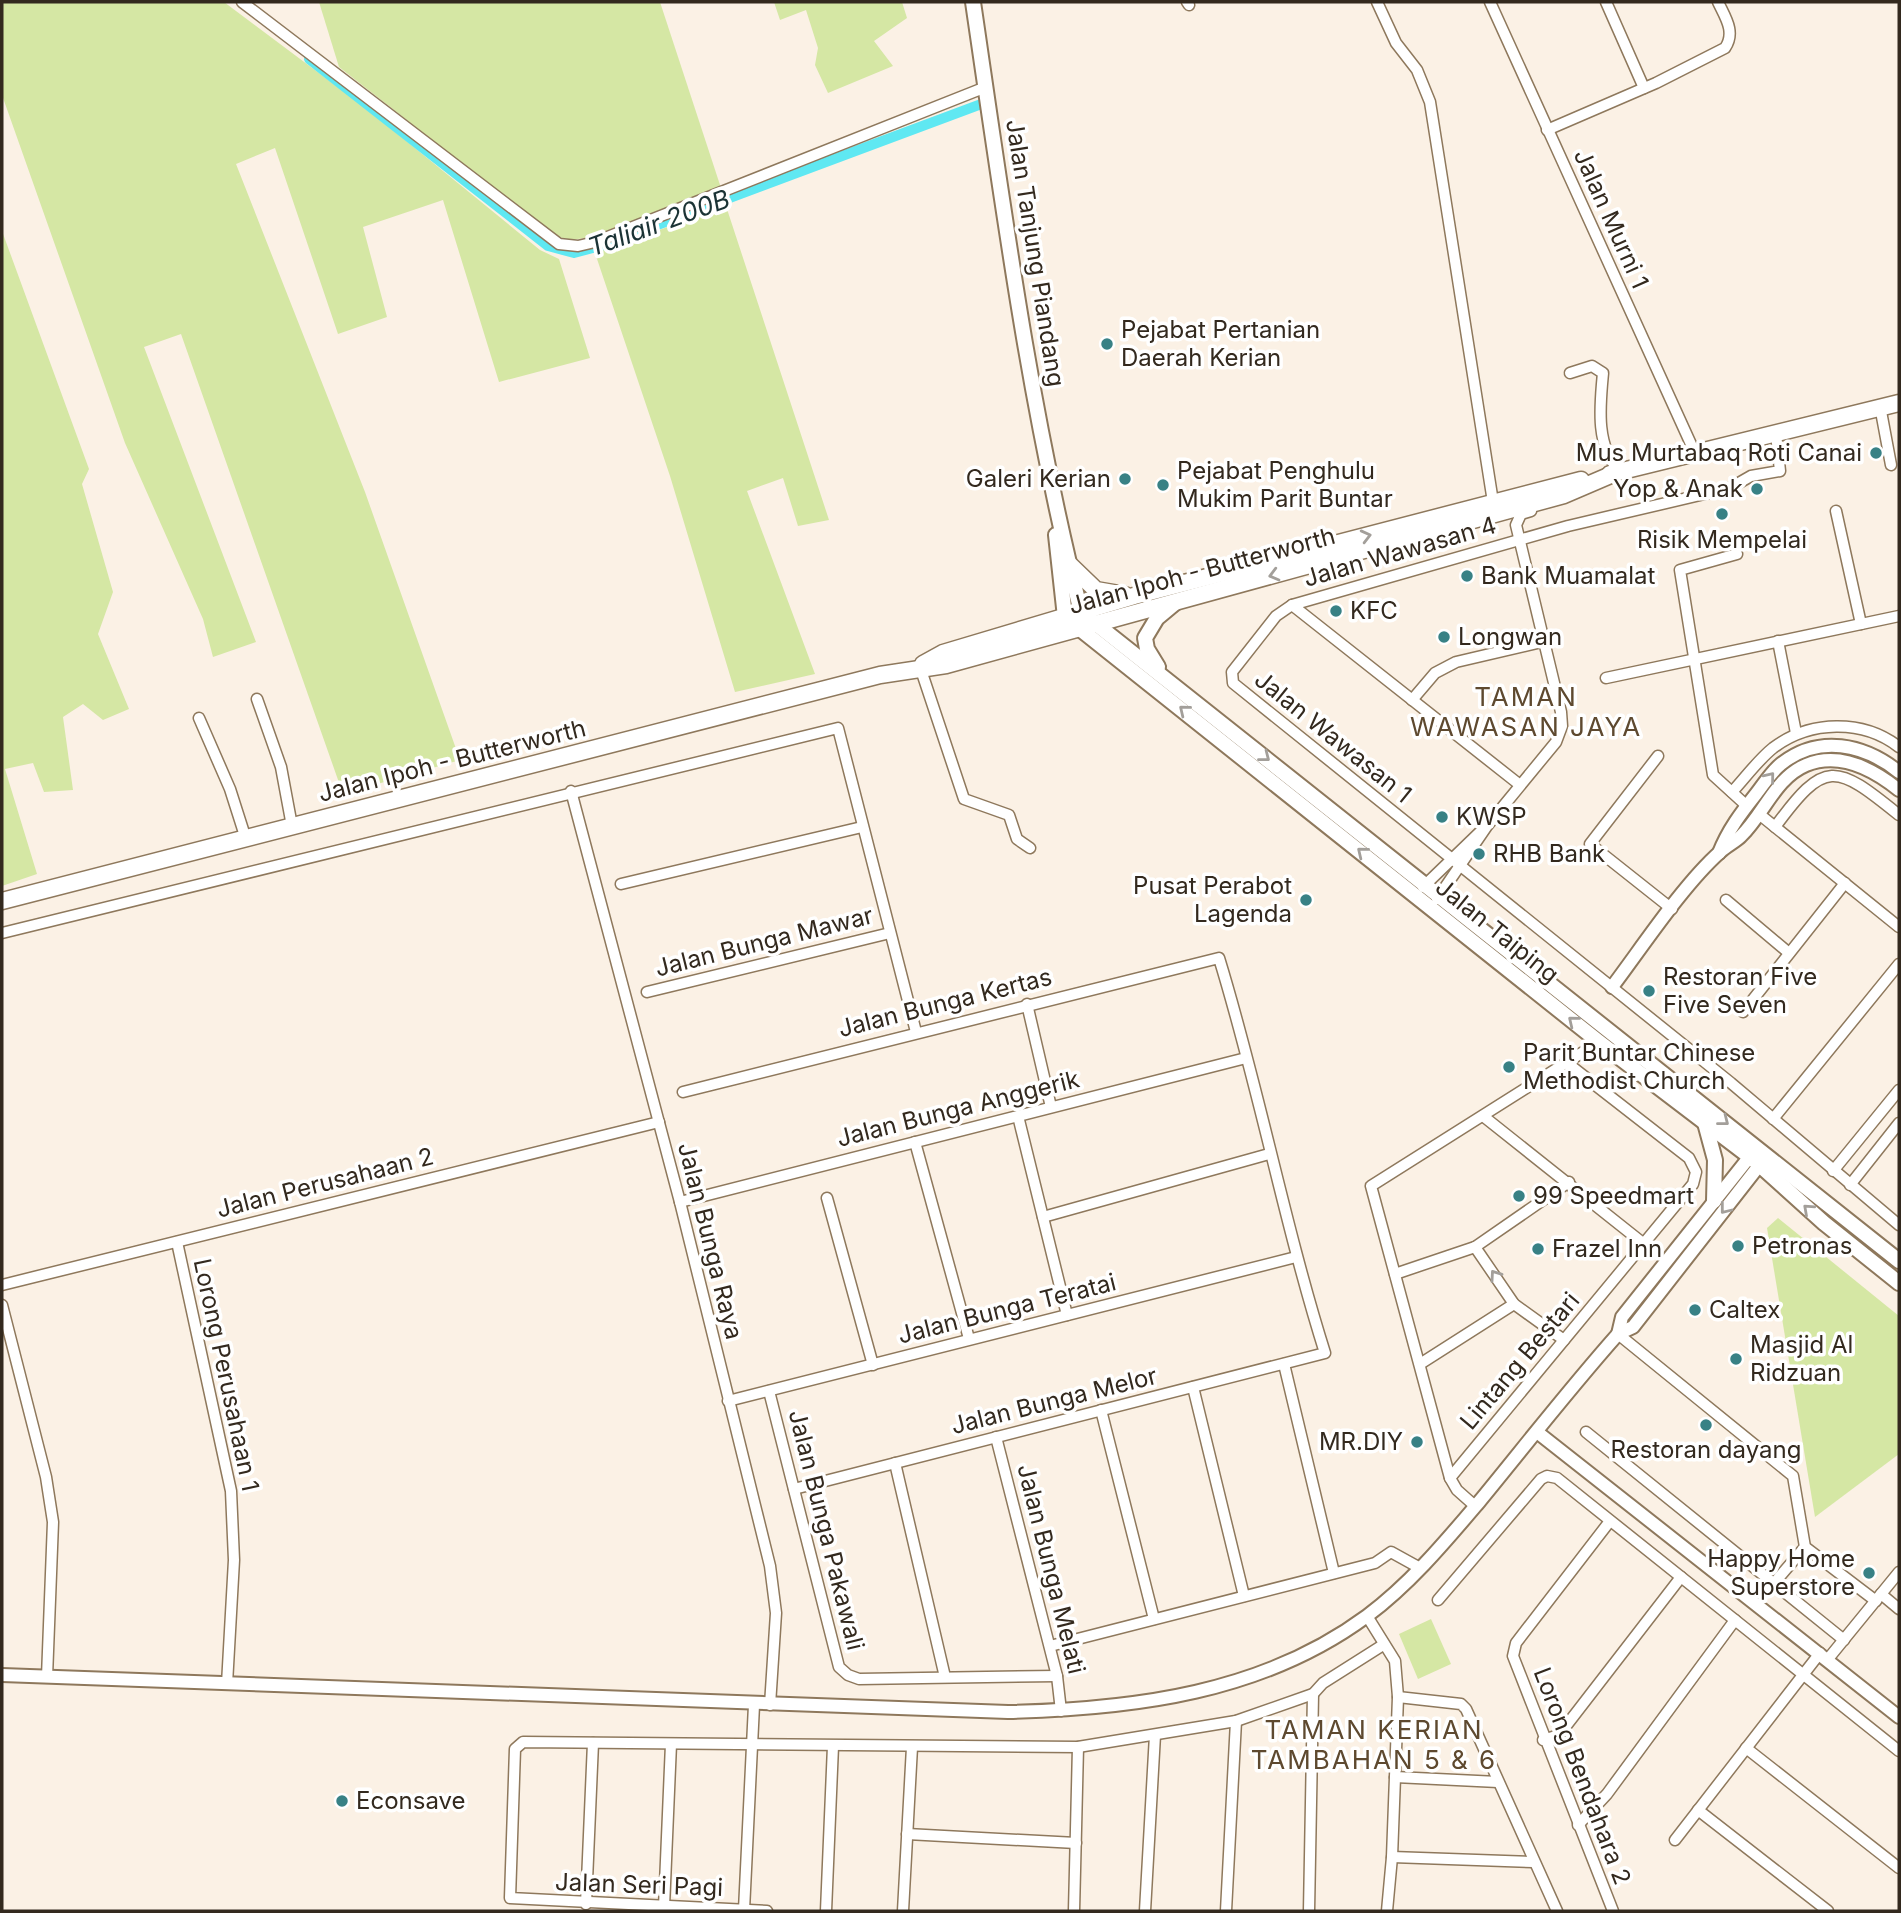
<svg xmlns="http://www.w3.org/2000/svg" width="1901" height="1913" font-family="Inter,sans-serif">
<rect width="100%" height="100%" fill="#fbf1e5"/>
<!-- green -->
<g fill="#d5e7a4">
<polygon points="2,2 224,2 367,109 540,250 559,259 590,358 499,382 443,200 363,227 387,317 338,334 275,148 236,164 365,492 460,760 343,794 181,334 144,347 256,642 213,657 203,619 125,443 2,95"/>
<polygon points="319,2 660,2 721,188 591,237 571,240 555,236 339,67"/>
<polygon points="774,2 902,2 907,18 874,41 893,66 828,93 815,65 818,48 806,10 780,20"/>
<polygon points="726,206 829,520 798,526 783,478 747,491 815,674 735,692 670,476 595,253"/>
<polygon points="2,231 89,469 82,484 113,592 98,634 129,709 103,720 83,704 63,717 73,790 44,792 33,763 5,769 37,874 2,886"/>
<polygon points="1778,1218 1899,1316 1899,1454 1815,1517 1767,1228"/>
<polygon points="1431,1619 1451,1664 1418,1679 1399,1634"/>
</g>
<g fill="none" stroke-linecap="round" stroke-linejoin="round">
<!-- canal -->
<polyline stroke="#5fe8f2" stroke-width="10" points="309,59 548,246 574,253 604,245 984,103"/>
<!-- minor casing -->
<g stroke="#8e785c" stroke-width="13">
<g id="minor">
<polyline points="242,2 559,244 578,246 595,242 986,87"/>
<polyline points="1187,2 1189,5"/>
<polyline points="1377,2 1396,43 1417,70 1430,102 1493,502"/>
<polyline points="1490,2 1695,453"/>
<polyline points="1606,2 1644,88"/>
<path d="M 1547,130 L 1656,83 L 1725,48 C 1736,32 1725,17 1718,2"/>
<path d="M 1570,373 L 1592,366 L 1603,373 C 1600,405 1595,447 1620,471"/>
<polyline points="1880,406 1891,465"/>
<polyline points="1776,434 1780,471 1751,476 1730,488 1568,526 1292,605 1276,616 1232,672 1233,683 1731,1083 1899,1225"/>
<polyline points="1836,511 1861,624"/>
<polyline points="1737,554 1680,570 1713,775 1747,806"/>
<polyline points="1292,605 1520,785"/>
<polyline points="1778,641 1796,733"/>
<polyline points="920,667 964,799 1009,815 1017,839 1030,848"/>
<polyline points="1606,678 1899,616"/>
<polyline points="257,699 281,767 292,826"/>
<polyline points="1412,700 1435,673 1456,662 1546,641"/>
<polyline points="199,718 230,789 245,836"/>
<polyline points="1658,756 1590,844 1672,909"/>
<polyline points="571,791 680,1202 770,1566 776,1613 770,1705"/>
<path d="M 1732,792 C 1745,778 1758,760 1773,748 C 1810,720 1863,719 1899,747"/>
<polyline points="1759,814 1899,927"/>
<path d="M 1775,827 C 1825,759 1835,763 1899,815"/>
<polyline points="621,884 862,827"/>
<polyline points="1423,887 1480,832"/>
<polyline points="1437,899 1487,826 1556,742 1562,726 1561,712 1516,525 1521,514 1531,511"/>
<polyline points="1726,900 1789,953"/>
<polyline points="2,933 838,728 916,1032"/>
<polyline points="647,992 890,933"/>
<polyline points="1027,1004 1051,1107"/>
<polyline points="1743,1012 1845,883"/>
<path d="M 683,1092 L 1219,958 C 1259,1088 1284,1223 1325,1353 L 794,1489"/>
<polyline points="1018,1116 1067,1315"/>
<polyline points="1483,1116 1644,1244"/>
<polyline points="1773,1119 1899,964"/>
<polyline points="915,1142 968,1335"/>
<polyline points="1833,1171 1899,1090"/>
<polyline points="1850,1185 1899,1123"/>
<polyline points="827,1198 873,1365"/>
<polyline points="680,1202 1246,1058"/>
<polyline points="1043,1217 1269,1154"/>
<polyline points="177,1242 231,1491 234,1560 227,1684"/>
<polyline points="1475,1247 1514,1304 1564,1340"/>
<polyline points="1395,1274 1475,1247 1569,1182"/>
<polyline points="2,1285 659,1122"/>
<polyline points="2,1305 46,1477 53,1522 47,1677"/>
<polyline points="1618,1334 1793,1476 1805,1547 1876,1601"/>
<polyline points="1284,1364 1334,1573"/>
<polyline points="1420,1364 1514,1304"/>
<polyline points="1193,1387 1244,1596"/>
<polyline points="769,1391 839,1667 848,1675 859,1679 1057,1676"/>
<polyline points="728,1401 1296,1257"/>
<polyline points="1101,1410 1154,1619"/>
<polyline points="1586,1432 1844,1640"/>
<polyline points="996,1437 1057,1676 1061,1711"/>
<polyline points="895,1463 945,1677"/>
<polyline points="1450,1478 1693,1184 1696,1172 1689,1158 1567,1063"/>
<polyline points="1475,1506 1457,1490 1450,1478 1371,1186 1599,1042"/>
<polyline points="1610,1521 1516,1643 1513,1656 1613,1911"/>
<polyline points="1775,1582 1805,1547"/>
<polyline points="1881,1594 1899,1609"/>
<polyline points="1438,1600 1541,1479 1547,1476 1557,1478 1899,1751"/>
<polyline points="1367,1616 1395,1661 1398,1697 1392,1857 1387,1911"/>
<polyline points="1050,1646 1375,1563 1391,1552 1420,1568"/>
<polyline points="1828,1659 1899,1572"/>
<polyline points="1398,1697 1461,1704 1466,1709 1557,1911"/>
<polyline points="1543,1740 1559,1735 1681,1577"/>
<polyline points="1746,1748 1899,1868"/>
<polyline points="1395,1777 1498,1782"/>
<polyline points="1698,1810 1828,1911"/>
<polyline points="1578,1825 1607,1794 1735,1620"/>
<polyline points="907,1834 1076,1843"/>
<polyline points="1675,1840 1820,1653"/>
<polyline points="1392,1857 1533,1862"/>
<polyline points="586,1904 593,1743"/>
<polyline points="664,1907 671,1744"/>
<polyline points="744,1910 754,1705"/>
<polyline points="767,1911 510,1898 515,1749 523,1742 1078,1747 1236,1721 1313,1694 1323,1683 1383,1645"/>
<polyline points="826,1911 833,1746"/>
<polyline points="903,1911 912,1747"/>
<polyline points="1074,1911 1078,1747"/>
<polyline points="1145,1911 1155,1735"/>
<polyline points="1226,1911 1236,1721"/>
<polyline points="1309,1911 1313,1694"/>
</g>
</g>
<!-- tertiary casing -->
<g stroke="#8e785c" stroke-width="16">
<g id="tertiary">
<path d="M 1719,853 C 1728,830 1741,813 1756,794 C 1764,784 1771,772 1781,764 C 1819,734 1864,744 1899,772"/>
<path d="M 1612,987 C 1643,946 1683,885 1720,852 C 1726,846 1735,842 1741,836 C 1764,814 1775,778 1806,765 C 1840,751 1873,769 1899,790"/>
<polyline points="1618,1334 1622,1317 1755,1150"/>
<polyline points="1537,1432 1899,1717"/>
<path d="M 2,1675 L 1008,1712 C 1134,1709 1263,1693 1367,1616 C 1410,1584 1445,1542 1479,1502 C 1525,1446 1570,1388 1618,1334 L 1633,1327 L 1765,1158"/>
</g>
</g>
<!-- secondary casing -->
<g stroke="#8e785c" stroke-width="18">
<g id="secondary">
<path d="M 973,2 C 1003,206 1030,412 1081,612 L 1899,1261"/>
<polyline points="1056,535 1065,617 1599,1042 1754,1160 1824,1223 1899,1283"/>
<polyline points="1158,667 1147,649 1145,638 1157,618 1175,603"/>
<polyline points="1705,1123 1715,1160 1714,1201"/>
</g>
</g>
<!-- trunk casing -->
<g stroke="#8e785c" stroke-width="19">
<g id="trunk">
<polyline points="1610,474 1899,403"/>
<polyline points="1069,564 1096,590 1125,595"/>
<polyline points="923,664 943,653 1134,596 1581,480"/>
<polyline points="2,901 880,675 946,665 1564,495 1620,471"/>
</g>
</g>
<!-- minor -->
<use href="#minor" stroke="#fff" stroke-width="10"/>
<!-- tertiary -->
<use href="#tertiary" stroke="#fff" stroke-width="12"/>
<!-- secondary -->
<use href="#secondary" stroke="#fff" stroke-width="14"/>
<!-- trunk -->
<use href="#trunk" stroke="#fff" stroke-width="16"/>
</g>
<!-- one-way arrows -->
<defs><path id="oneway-chevron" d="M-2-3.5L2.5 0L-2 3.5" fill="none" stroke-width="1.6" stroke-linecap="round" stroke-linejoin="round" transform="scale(1.75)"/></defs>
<g stroke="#a39f9a">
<use href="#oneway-chevron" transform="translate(1366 536) rotate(-14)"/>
<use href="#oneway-chevron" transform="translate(1274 575) rotate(165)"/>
<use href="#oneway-chevron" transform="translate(1184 710) rotate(-141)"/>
<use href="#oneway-chevron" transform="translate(1265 757) rotate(38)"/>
<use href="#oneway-chevron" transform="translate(1770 777) rotate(-51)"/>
<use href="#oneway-chevron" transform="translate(1362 852) rotate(-141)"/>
<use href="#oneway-chevron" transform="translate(1573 1021) rotate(-141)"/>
<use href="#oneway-chevron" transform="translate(1724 1121) rotate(38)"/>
<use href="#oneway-chevron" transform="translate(1725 1209) rotate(128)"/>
<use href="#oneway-chevron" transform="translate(1808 1209) rotate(-138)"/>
<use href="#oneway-chevron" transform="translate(1495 1275) rotate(-125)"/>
</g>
<!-- markers -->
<g fill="#388185" stroke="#fff" stroke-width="2.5">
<circle cx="1107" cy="344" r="7"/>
<circle cx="1876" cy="453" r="7"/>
<circle cx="1125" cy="479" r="7"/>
<circle cx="1163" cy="485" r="7"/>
<circle cx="1757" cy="489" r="7"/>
<circle cx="1722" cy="514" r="7"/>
<circle cx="1467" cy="576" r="7"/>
<circle cx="1336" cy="611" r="7"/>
<circle cx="1444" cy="637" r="7"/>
<circle cx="1442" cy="817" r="7"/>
<circle cx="1479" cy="854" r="7"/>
<circle cx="1306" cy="900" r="7"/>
<circle cx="1649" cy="991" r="7"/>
<circle cx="1509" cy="1067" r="7"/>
<circle cx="1519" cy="1196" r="7"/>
<circle cx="1738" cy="1246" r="7"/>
<circle cx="1538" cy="1249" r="7"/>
<circle cx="1695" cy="1310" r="7"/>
<circle cx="1736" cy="1359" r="7"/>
<circle cx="1706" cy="1425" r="7"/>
<circle cx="1417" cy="1442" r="7"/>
<circle cx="1869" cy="1573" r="7"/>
<circle cx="342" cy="1801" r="7"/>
</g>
<g text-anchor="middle" stroke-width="7" stroke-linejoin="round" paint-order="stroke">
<!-- street labels -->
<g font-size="24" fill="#33291e" stroke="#fff">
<text transform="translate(1611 219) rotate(66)" y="8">Jalan Murni 1</text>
<text transform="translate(1035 253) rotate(81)" y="8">Jalan Tanjung Piandang</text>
<text transform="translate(1400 552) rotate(-16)" y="8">Jalan Wawasan 4</text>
<text transform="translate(1202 571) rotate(-15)" y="8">Jalan Ipoh - Butterworth</text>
<text transform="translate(1333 737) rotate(39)" y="8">Jalan Wawasan 1</text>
<text transform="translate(452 761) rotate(-14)" y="8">Jalan Ipoh - Butterworth</text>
<text transform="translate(1497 931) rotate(39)" y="8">Jalan Taiping</text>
<text transform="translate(764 942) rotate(-14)" y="8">Jalan Bunga Mawar</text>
<text transform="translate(945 1003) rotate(-14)" y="8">Jalan Bunga Kertas</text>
<text transform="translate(958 1109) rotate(-14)" y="8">Jalan Bunga Anggerik</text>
<text transform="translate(325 1183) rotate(-14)" y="8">Jalan Perusahaan 2</text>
<text transform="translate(710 1241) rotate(76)" y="8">Jalan Bunga Raya</text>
<text transform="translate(1007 1309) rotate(-14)" y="8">Jalan Bunga Teratai</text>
<text transform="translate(1520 1361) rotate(-50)" y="8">Lintang Bestari</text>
<text transform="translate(226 1375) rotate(78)" y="8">Lorong Perusahaan 1</text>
<text transform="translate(1054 1401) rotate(-14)" y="8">Jalan Bunga Melor</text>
<text transform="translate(826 1530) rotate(76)" y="8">Jalan Bunga Pakawali</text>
<text transform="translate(1051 1569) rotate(76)" y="8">Jalan Bunga Melati</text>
<text transform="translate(1582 1776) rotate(69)" y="8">Lorong Bendahara 2</text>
<text transform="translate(639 1885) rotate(2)" y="8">Jalan Seri Pagi</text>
</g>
<!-- poi labels -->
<g font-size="24" fill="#33291e" stroke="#fff" text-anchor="start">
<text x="1121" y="338">Pejabat Pertanian<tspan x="1121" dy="28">Daerah Kerian</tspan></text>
<text x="1862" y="461" text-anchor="end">Mus Murtabaq Roti Canai</text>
<text x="1177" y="479">Pejabat Penghulu<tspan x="1177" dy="28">Mukim Parit Buntar</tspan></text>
<text x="1111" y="487" text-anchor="end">Galeri Kerian</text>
<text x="1743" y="497" text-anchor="end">Yop &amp; Anak</text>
<text x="1722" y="548" text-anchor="middle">Risik Mempelai</text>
<text x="1481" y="584">Bank Muamalat</text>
<text x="1350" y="619">KFC</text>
<text x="1458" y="645">Longwan</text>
<text x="1456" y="825">KWSP</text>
<text x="1493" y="862">RHB Bank</text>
<text x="1292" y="894" text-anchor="end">Pusat Perabot<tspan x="1292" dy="28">Lagenda</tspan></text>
<text x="1663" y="985">Restoran Five<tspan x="1663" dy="28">Five Seven</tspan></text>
<text x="1523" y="1061">Parit Buntar Chinese<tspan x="1523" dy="28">Methodist Church</tspan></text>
<text x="1533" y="1204">99 Speedmart</text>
<text x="1752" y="1254">Petronas</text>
<text x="1552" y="1257">Frazel Inn</text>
<text x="1709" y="1318">Caltex</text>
<text x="1750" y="1353">Masjid Al<tspan x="1750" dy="28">Ridzuan</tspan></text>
<text x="1403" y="1450" text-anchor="end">MR.DIY</text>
<text x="1706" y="1458" text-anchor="middle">Restoran dayang</text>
<text x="1855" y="1567" text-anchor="end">Happy Home<tspan x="1855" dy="28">Superstore</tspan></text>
<text x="356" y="1809">Econsave</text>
</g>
<!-- water labels -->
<g font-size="26" font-style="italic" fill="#1b3335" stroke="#fff">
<text transform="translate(659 223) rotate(-20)" y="9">Taliair 200B</text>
</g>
<!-- neighbourhood labels -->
<g font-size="26" letter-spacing="2" fill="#5e492f" stroke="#fff">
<text x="1526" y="706">TAMAN<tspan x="1526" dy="30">WAWASAN JAYA</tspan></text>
<text x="1374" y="1739">TAMAN KERIAN<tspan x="1374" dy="30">TAMBAHAN 5 &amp; 6</tspan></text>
</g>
</g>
<!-- border -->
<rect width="1901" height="1913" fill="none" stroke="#33291e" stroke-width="7"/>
</svg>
